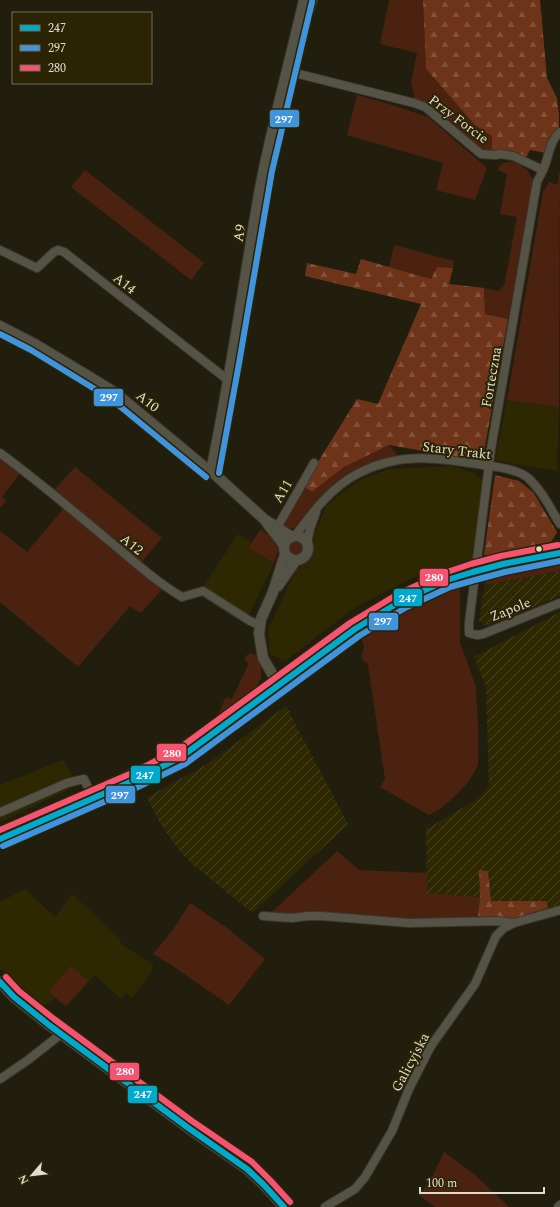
<svg xmlns="http://www.w3.org/2000/svg" width="560" height="1207" font-family="Spectral,serif">
<defs>
<pattern id="industrial-furrows" width="10" height="10" patternUnits="userSpaceOnUse"><rect width="10" height="10" fill="#2e2802"/><path d="M-1 1l2-2M0 10L10 0M9 11l2-2" fill="none" stroke="#4c4726"/></pattern>
<pattern id="forest-firs" width="22" height="20" patternUnits="userSpaceOnUse"><rect width="22" height="20" fill="#6e3419"/><path d="M5 1l3.5 6h-7zM16 11l3.5 6h-7z" fill="#825139"/></pattern>
</defs>
<rect width="100%" height="100%" fill="#221e0d"/>
<!-- built -->
<g fill="#2e2802">
<polygon points="507,400 559,407 557,471 495,460"/>
<polygon points="452,466 474,473 483,481 473,561 412,578 354,608 285,661 270,654 268,630 295,572 313,554 313,537 327,505 358,481 389,469"/>
<polygon points="238,534 251,542 248,548 274,563 248,616 203,587"/>
<polygon points="63,760 78,785 0,822 0,785"/>
<polygon points="25,889 55,917 72,894 120,939 120,942 124,946 151,963 153,965 152,971 132,998 126,993 121,999 95,975 66,1007 55,998 40,1008 7,980 7,975 3,970 0,970 0,902"/>
</g>
<!-- industrial -->
<g fill="url(#industrial-furrows)">
<polygon points="560,571 560,596 488,626 479,622 485,585"/>
<polygon points="560,612 560,905 548,908 546,901 491,901 488,871 479,870 480,897 427,893 426,829 478,799 489,787 486,687 474,657"/>
<polygon points="286,706 348,824 252,913 190,862 178,849 160,823 147,797 206,765"/>
</g>
<!-- grass -->
<g fill="#4b2210">
<polygon points="389,0 423,0 426,69 475,125 492,136 492,151 485,152 415,101 411,82 417,53 380,44"/>
<polygon points="357,95 392,105 428,117 487,168 475,200 436,190 443,163 347,135"/>
<path d="M 515,161 L 527,170 L 534,181 L 508,319 L 485,314 L 484,288 L 498,291 L 504,286 L 517,217 L 500,214 L 507,174 L 498,170 C 500,162 507,162 515,161 Z"/>
<polygon points="85,170 204,263 191,280 71,187"/>
<polygon points="560,171 559,407 507,400 543,192 549,182 557,185"/>
<polygon points="394,245 454,261 453,268 437,267 431,279 389,267"/>
<path d="M 389,445 L 397,455 C 381,460 364,464 350,472 C 326,486 310,510 293,529 L 285,526 L 284,520 L 303,486 L 312,492 L 344,467 Z"/>
<polygon points="0,458 20,473 2,497 6,501 0,508"/>
<polygon points="75,467 162,538 140,564 54,490"/>
<polygon points="64,508 162,589 141,613 130,606 78,667 0,602 0,531 27,552"/>
<polygon points="261,529 273,540 278,550 274,563 248,548"/>
<circle cx="296" cy="548" r="6"/>
<polygon points="560,564 560,571 485,585 486,577"/>
<polygon points="460,585 460,642 476,687 478,725 478,765 469,781 455,796 440,809 429,815 380,787 385,779 368,664 364,661 361,656 364,647 361,636 428,598"/>
<path d="M 250,653 L 256,655 C 261,665 265,677 256,687 L 207,728 L 173,753 L 98,789 L 94,789 L 93,785 L 146,761 C 149,761 153,761 156,760 C 171,755 203,733 213,722 C 219,715 222,704 226,697 L 232,699 L 249,663 L 244,660 L 246,656 Z"/>
<polygon points="337,851 359,870 427,873 427,893 480,897 478,918 429,920 302,912 292,914 272,912"/>
<polygon points="190,903 227,928 265,959 229,1005 171,965 153,954 172,931"/>
<polygon points="71,966 88,981 66,1006 49,991"/>
<polygon points="444,1152 475,1175 509,1207 435,1207 419,1195 430,1181"/>
</g>
<!-- forest -->
<g fill="url(#forest-firs)">
<polygon points="423,0 540,0 547,78 557,98 559,115 559,128 550,138 546,153 530,150 526,158 514,152 492,151 492,136 475,125 426,69"/>
<polygon points="361,259 431,279 437,267 453,268 449,284 484,288 485,314 508,319 484,452 475,460 389,445 344,467 312,492 303,486 357,399 378,404 421,304 305,276 307,263 356,274"/>
<path d="M 495,475 L 519,481 L 533,492 L 557,532 L 550,544 C 530,542 515,554 496,557 C 492,557 488,555 484,555 Z"/>
<polygon points="479,870 488,871 491,901 546,901 548,908 512,919 478,916 480,897"/>
</g>
<g fill="none" stroke-linecap="round" stroke-linejoin="round">
<!-- minor casing -->
<g stroke="#3a372c" stroke-width="10">
<g id="minor">
<polyline points="301,11 310,10 313,0"/>
<polyline points="287,71 414,103 425,107 481,154 495,155 500,154 513,156 543,170"/>
<path d="M 560,132 C 549,142 549,157 543,170 C 541,174 539,178 537,182 L 491,449 L 469,623 L 469,633 L 477,635 L 483,634 L 560,603"/>
<polyline points="0,250 37,268 54,252 58,250 64,252 228,380"/>
<polyline points="0,325 35,343 90,376 116,392 211,471"/>
<path d="M 0,453 C 37,480 72,510 107,539 C 131,559 155,581 182,597 L 203,591 L 250,621 L 259,625"/>
<polyline points="272,531 279,524 314,463"/>
<path d="M 295,536 C 312,513 332,486 359,473 C 401,451 439,458 484,465 C 497,467 516,469 527,477 C 542,490 550,508 560,524"/>
<polyline points="307,543 310,529 316,512"/>
<polyline points="1,812 67,783 84,779 93,798"/>
<polyline points="263,916 292,918 308,916 322,916 409,923 497,921 514,923"/>
<polyline points="0,1079 28,1060 61,1034"/>
<polyline points="325,1207 355,1189 365,1177 392,1131 409,1089 431,1046 475,984 496,936 504,928 514,923 560,910"/>
<polyline points="558,1207 560,1205"/>
</g>
</g>
<!-- tertiary casing -->
<g stroke="#3a372c" stroke-width="12">
<g id="tertiary">
<path d="M 265,520 C 271,530 279,537 284,546"/>
<circle cx="296" cy="548" r="12"/>
<path d="M 292,537 L 264,519 L 211,471 C 230,380 243,287 259,194 C 271,129 289,65 304,0"/>
<polyline points="278,586 296,560"/>
<polyline points="279,686 263,658 259,634 261,619 273,592 285,554"/>
<polyline points="0,982 14,997 49,1025 187,1127 247,1169 264,1185 284,1207"/>
</g>
</g>
<!-- secondary casing -->
<g stroke="#3a372c" stroke-width="12">
<g id="secondary">
<polyline points="492,566 560,553"/>
<polyline points="0,839 135,780 181,757 365,622 420,592 461,575"/>
</g>
</g>
<!-- minor -->
<use href="#minor" stroke="#555346" stroke-width="8"/>
<!-- tertiary -->
<use href="#tertiary" stroke="#555346" stroke-width="10"/>
<!-- secondary -->
<use href="#secondary" stroke="#555346" stroke-width="11"/>
<!-- secondary-bridge casing -->
<g stroke="#3a372c" stroke-width="12" stroke-linecap="butt">
<polyline id="secondary-bridge" points="461,575 492,566"/>
</g>
<!-- secondary-bridge -->
<use href="#secondary-bridge" stroke="#555346" stroke-width="11"/>
<!-- bus-1 casing -->
<g stroke="#2a2405" stroke-width="9">
<g id="bus-1">
<polyline points="0,839 135,780 181,757 355,629 401,601 447,580 473,572 503,564 560,553"/>
<polyline points="0,982 14,997 49,1025 187,1127 247,1169 264,1185 284,1207"/>
</g>
</g>
<!-- bus-2 casing -->
<g stroke="#2a2405" stroke-width="9">
<g id="bus-2">
<polyline points="0,334 31,350 111,399 206,477"/>
<polyline points="219,473 238,369 272,171 312,2"/>
<polyline points="3,846 138,787 185,764 359,636 405,608 450,587 475,580 505,572 560,561"/>
</g>
</g>
<!-- bus-3 casing -->
<g stroke="#2a2405" stroke-width="9">
<g id="bus-3">
<polyline points="0,830 132,773 177,750 350,623 398,594 444,573 471,564 501,556 558,545"/>
<polyline points="6,977 19,991 54,1019 192,1121 252,1162 270,1180 290,1202"/>
</g>
</g>
<!-- bus-1 -->
<use href="#bus-1" stroke="#00a9ce" stroke-width="6"/>
<!-- bus-2 -->
<use href="#bus-2" stroke="#4094de" stroke-width="6"/>
<!-- bus-3 -->
<use href="#bus-3" stroke="#f65372" stroke-width="6"/>
</g>
<!-- markers -->
<circle fill="#e1ddcc" stroke="#2a2405" stroke-width="1.5" cx="539" cy="549" r="3.5"/>
<g text-anchor="middle" stroke-width="4" stroke-linejoin="round" paint-order="stroke">
<!-- street labels -->
<g font-size="14" fill="#e1ddcc" stroke="#2a2405">
<text transform="translate(459 119) rotate(37)" y="5">Przy Forcie</text>
<text transform="translate(239 233) rotate(-81)" y="5">A9</text>
<text transform="translate(125 283) rotate(38)" y="5">A14</text>
<text transform="translate(491 377) rotate(-80)" y="5">Forteczna</text>
<text transform="translate(148 401) rotate(39)" y="5">A10</text>
<text transform="translate(457 450) rotate(7)" y="5">Stary Trakt</text>
<text transform="translate(282 491) rotate(-60)" y="5">A11</text>
<text transform="translate(132 544) rotate(39)" y="5">A12</text>
<text transform="translate(510 609) rotate(-22)" y="5">Zapole</text>
<text transform="translate(410 1062) rotate(-62)" y="5">Galicyjska</text>
</g>
</g>
<g stroke="#2a2405" stroke-width="1.5">
<rect x="269" y="109" width="31" height="19" rx="4" fill="#4094de"/>
<rect x="93" y="388" width="31" height="19" rx="4" fill="#4094de"/>
<rect x="419" y="568" width="30" height="19" rx="4" fill="#f65372"/>
<rect x="393" y="588" width="30" height="19" rx="4" fill="#00a9ce"/>
<rect x="368" y="612" width="31" height="19" rx="4" fill="#4094de"/>
<rect x="156" y="743" width="31" height="19" rx="4" fill="#f65372"/>
<rect x="130" y="765" width="31" height="19" rx="4" fill="#00a9ce"/>
<rect x="105" y="785" width="31" height="19" rx="4" fill="#4094de"/>
<rect x="109" y="1062" width="31" height="19" rx="4" fill="#f65372"/>
<rect x="127" y="1085" width="31" height="19" rx="4" fill="#00a9ce"/>
</g>
<g font-size="11" text-anchor="middle" font-weight="bold" fill="#fff">
<text x="284" y="123">297</text>
<text x="109" y="401">297</text>
<text x="434" y="581">280</text>
<text x="408" y="602">247</text>
<text x="383" y="625">297</text>
<text x="172" y="757">280</text>
<text x="145" y="779">247</text>
<text x="120" y="799">297</text>
<text x="125" y="1075">280</text>
<text x="143" y="1098">247</text>
</g>
<!-- legend -->
<rect x="12" y="12" width="140" height="72" fill="#2a2405" stroke="#736e55"/>
<rect x="20" y="25" width="20" height="6" fill="#00a9ce" stroke="#736e55"/>
<text x="48" y="32" font-size="12" fill="#e1ddcc">247</text>
<rect x="20" y="45" width="20" height="6" fill="#4094de" stroke="#736e55"/>
<text x="48" y="52" font-size="12" fill="#e1ddcc">297</text>
<rect x="20" y="65" width="20" height="6" fill="#f65372" stroke="#736e55"/>
<text x="48" y="72" font-size="12" fill="#e1ddcc">280</text>
<!-- north arrow -->
<g transform="translate(32 1175) rotate(242)" stroke="#2a2405" stroke-width="3" paint-order="stroke">
<path d="M0-3L7 15L0 10L-7 15Z" fill="#e1ddcc"/>
<text y="-6" font-size="11" font-weight="bold" text-anchor="middle" fill="#e1ddcc">N</text>
</g>
<!-- scale -->
<path d="M420 1187v6h124v-6" fill="none" stroke="#e1ddcc" stroke-width="2"/>
<text x="426" y="1187" font-size="12" fill="#e1ddcc" stroke="#2a2405" stroke-width="3" paint-order="stroke">100 m</text>
</svg>
